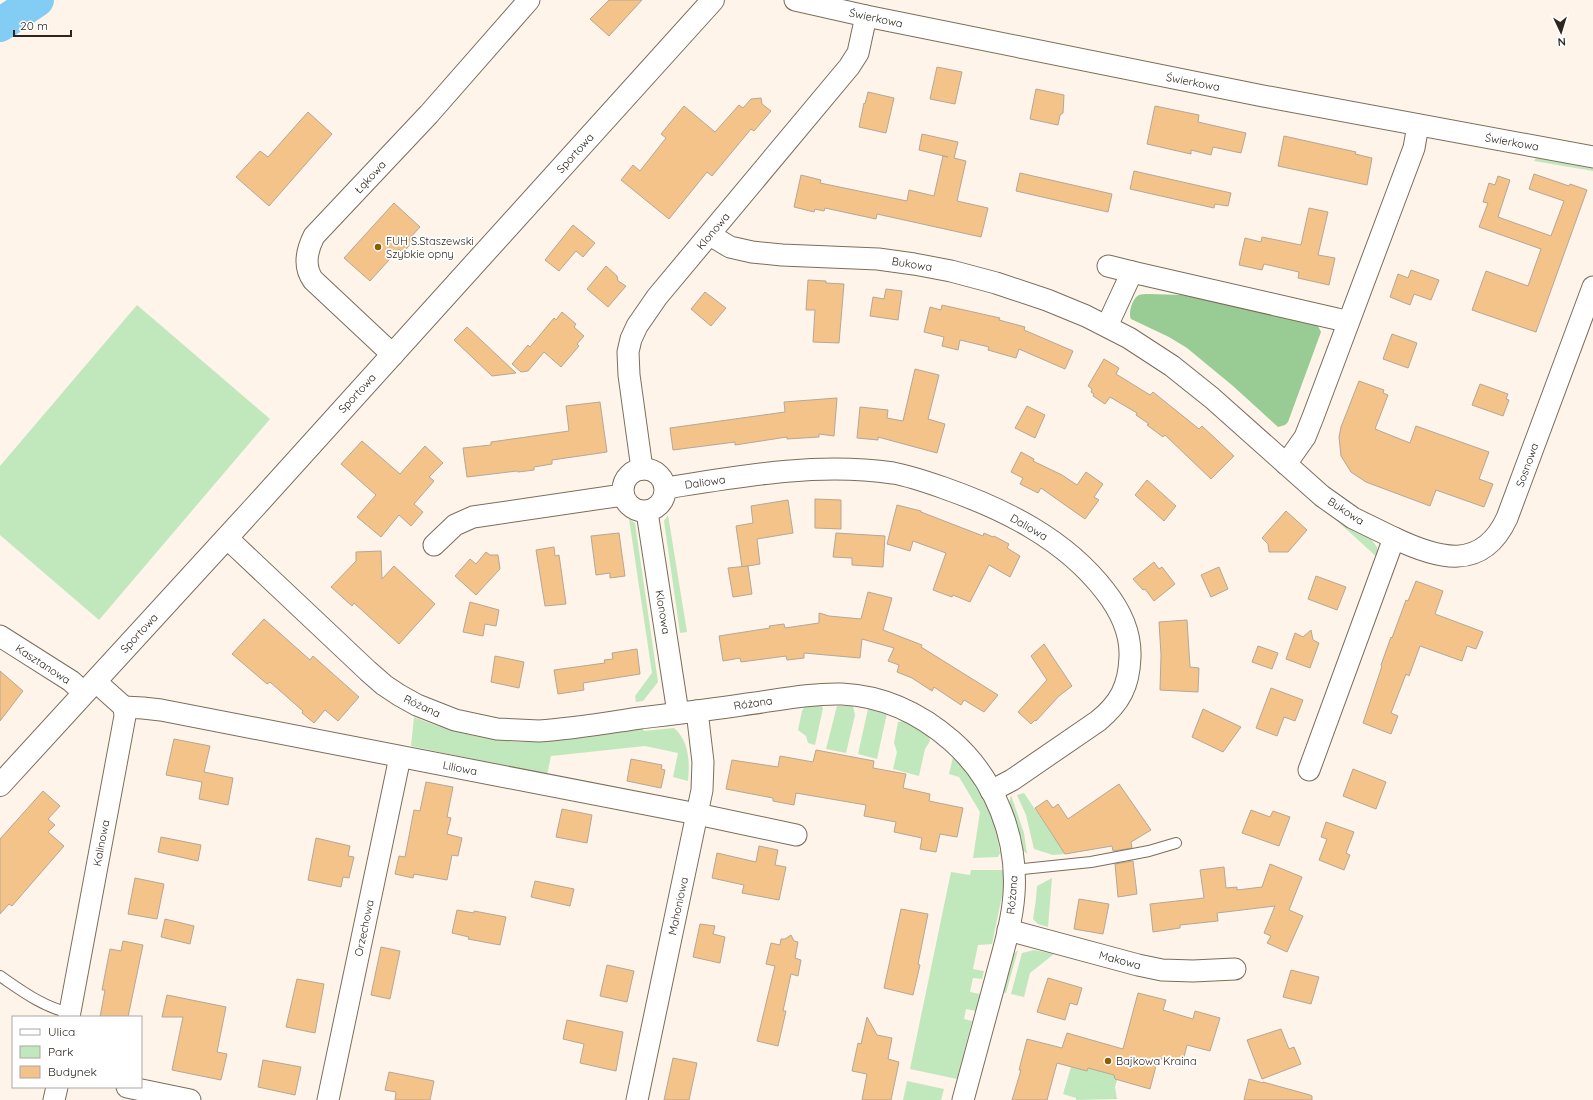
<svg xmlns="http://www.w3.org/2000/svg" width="1593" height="1100" font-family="Quicksand,sans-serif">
<rect width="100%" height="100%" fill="#fef4e9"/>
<!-- green -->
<g fill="#c1e7bd">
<polygon points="1537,157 1593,169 1593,171 1534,161"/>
<polygon points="137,305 270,419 99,620 0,535 0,466"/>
<polygon points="668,515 687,632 680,633 664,521"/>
<polygon points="1334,518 1371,539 1377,547 1379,559"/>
<polygon points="629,519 635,523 658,682 643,701 636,702 635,696 652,673"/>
<polygon points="806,705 821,705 823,708 815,745 808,743 806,736 798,730 802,711"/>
<polygon points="837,706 853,706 855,715 846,753 826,749"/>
<polygon points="868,709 887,713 877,759 858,754"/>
<path d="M 414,717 C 451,732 490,742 530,742 C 568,741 606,732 643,727 L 644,731 L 674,728 C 689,741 690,762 688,781 L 673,777 L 678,753 L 645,746 L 551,756 L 547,775 L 411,746 Z"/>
<polygon points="904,721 929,736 930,741 925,749 919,776 893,769 897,752 894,743 898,722"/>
<path d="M 953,757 C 959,763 965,769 970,775 C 988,797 996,827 1000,853 L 998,857 L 973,858 L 980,812 L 959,777 L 949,774 Z"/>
<polygon points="1024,793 1065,854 1053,855 1034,849 1026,815 1017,795"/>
<polygon points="1011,795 1024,833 1027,854 1022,849 1014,818 1009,804"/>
<polygon points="971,870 1003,870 1003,891 992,944 978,945 973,969 984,971 982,979 973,978 970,992 980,994 976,1011 966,1009 964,1019 972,1021 957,1079 910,1069 951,872 970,875"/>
<polygon points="1052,878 1048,927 1038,924 1033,919 1036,899 1037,886"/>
<polygon points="1018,950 1006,993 1001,992 1010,957"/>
<polygon points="1034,950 1054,954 1030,973 1024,997 1011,994 1022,953"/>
<polygon points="1122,1063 1115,1087 1117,1099 1076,1100 1076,1098 1063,1094 1071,1067 1087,1071 1088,1068"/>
<polygon points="907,1081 944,1089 941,1100 903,1100"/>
</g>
<!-- forest -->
<path fill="#99cb95" d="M 1149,294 L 1181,295 L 1207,299 L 1317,324 L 1321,332 L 1288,422 L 1285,425 L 1278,427 L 1233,386 L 1187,348 L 1169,337 L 1131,319 C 1128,314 1132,298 1139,295 C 1141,294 1146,294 1149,294 Z"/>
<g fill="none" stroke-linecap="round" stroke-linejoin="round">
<!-- river -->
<polyline stroke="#83cdf5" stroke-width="34" points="0,25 37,0"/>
</g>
<!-- building -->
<g fill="#f3c389" stroke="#b6a796">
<polygon points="609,0 642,0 609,36 590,19"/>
<polygon points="937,67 962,72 955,104 930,99"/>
<polygon points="1036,89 1064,95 1063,113 1060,115 1058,125 1030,119"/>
<polygon points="868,92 894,98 886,133 859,127 864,103 865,104"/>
<polygon points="761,98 762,104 771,111 754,131 751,129 712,176 707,172 669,219 621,180 633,165 640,171 666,138 661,134 684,106 715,132 739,105 743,108 751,99"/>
<polygon points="1155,106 1199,115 1198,122 1246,133 1241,153 1213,147 1211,155 1191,150 1191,154 1147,144"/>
<polygon points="308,112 332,134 269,206 236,177 260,151 268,157"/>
<polygon points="922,134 958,142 954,158 966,161 957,201 988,208 981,237 877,214 876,219 825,208 824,211 815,209 814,212 794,207 801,175 821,180 820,183 907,201 909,190 934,196 943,156 948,157 919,150"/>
<polygon points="1284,136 1356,152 1355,154 1372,158 1367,185 1278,166"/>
<polygon points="1134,171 1231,193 1228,206 1215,204 1214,208 1130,189"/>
<polygon points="1020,173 1112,194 1108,212 1016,191"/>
<polygon points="1534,174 1569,186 1570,184 1587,190 1536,332 1472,310 1486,271 1528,286 1541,249 1479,227 1488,203 1483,202 1489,183 1495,185 1498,176 1510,180 1498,217 1551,236 1564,201 1529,189"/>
<polygon points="394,203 420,227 409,239 412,242 403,253 399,249 370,281 344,258"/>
<polygon points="1309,208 1328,212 1318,255 1335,258 1329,285 1298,278 1299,272 1264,264 1262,270 1239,265 1245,238 1261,242 1262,237 1301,245"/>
<polygon points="573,225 595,243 583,257 576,251 559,271 545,260"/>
<polygon points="606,266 617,276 618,281 626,286 608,307 587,289"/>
<polygon points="1411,270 1439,280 1431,300 1414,294 1410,305 1390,297 1398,274 1408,278"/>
<polygon points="808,280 826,281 826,283 844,284 839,343 813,342 815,310 806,310"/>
<polygon points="886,289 902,291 898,320 870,316 873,297 884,299"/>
<polygon points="705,292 726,308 711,326 691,309"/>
<polygon points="942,305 1000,318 999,320 1025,327 1024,330 1073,351 1065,369 1019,349 1016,358 988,350 989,347 960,340 958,350 942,346 944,337 924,332 930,307 941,310"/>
<polygon points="562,312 576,324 574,327 584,336 577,344 579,346 561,367 544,352 528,371 521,372 512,364 528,345 530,347 554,318 556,320"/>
<polygon points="467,327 516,373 492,376 454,340"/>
<polygon points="1392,334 1417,343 1408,368 1383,359"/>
<polygon points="1104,359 1119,368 1116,374 1150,395 1153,392 1199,429 1202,426 1234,456 1211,479 1165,435 1163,437 1147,425 1149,424 1136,415 1137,413 1110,397 1105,404 1093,396 1094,394 1091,392 1092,389 1088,386"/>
<polygon points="915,369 939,375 928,419 945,424 937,453 878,437 878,440 857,438 860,407 888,410 887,418 903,421"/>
<polygon points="1359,381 1384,390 1383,393 1388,395 1375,429 1410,443 1416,426 1489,452 1479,479 1493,484 1484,507 1436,490 1430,506 1366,482 1351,472 1341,456 1339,437 1341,427"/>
<polygon points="1480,384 1508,394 1506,399 1509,400 1503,416 1472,405"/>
<polygon points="837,398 834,436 819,434 819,437 787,439 787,437 735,445 735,442 673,450 670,428 785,412 784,402"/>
<polygon points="600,402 607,452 552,460 552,464 534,467 534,470 518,472 517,471 467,477 463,448 491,445 491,442 569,431 566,406"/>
<polygon points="1027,406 1045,415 1035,438 1015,428"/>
<polygon points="362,441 400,474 425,446 443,463 429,477 434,481 414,504 423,512 411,526 399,515 381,537 357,517 376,495 341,464"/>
<polygon points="1021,452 1034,459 1033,461 1062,475 1077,485 1086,472 1103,484 1094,497 1099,500 1085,519 1041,488 1038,493 1020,484 1023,478 1011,472"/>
<polygon points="1147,480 1176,506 1164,521 1135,495"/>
<polygon points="815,499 841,500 841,529 815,528"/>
<polygon points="788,500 793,533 757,539 760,564 742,567 736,526 753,523 751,506"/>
<polygon points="897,505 921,511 921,512 983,536 984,533 993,537 994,536 1009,544 1007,548 1020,556 1010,577 989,565 970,602 953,595 952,597 933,590 946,553 913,541 910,551 887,544"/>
<polygon points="1286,511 1307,530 1288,552 1269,552 1268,544 1262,538"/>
<polygon points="619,533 625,576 610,578 610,573 596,575 591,536"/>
<polygon points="836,533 885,536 883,567 852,565 852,558 833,557"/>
<polygon points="554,547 555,556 559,555 566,604 545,606 536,550"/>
<polygon points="381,551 382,579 394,566 435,604 399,644 354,603 352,606 331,587 356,561 356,552"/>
<polygon points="486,552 490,555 498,555 500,569 476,595 455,576 470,559 476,564"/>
<polygon points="1154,562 1159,569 1162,567 1175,584 1154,601 1145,589 1143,590 1133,579"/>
<polygon points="748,566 752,594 733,597 728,568"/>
<polygon points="1219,567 1228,589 1211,597 1201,575"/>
<polygon points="1316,576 1346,587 1337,610 1308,599"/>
<polygon points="1416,581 1443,591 1435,614 1483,632 1476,649 1467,646 1462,661 1420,646 1409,676 1406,674 1391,713 1398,716 1391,734 1363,723 1382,666 1381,665 1391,637 1392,638 1406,600 1408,601"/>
<polygon points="868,592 892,598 883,630 922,645 921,647 998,695 984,712 964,700 961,705 934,687 932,691 912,678 897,672 899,665 888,661 894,648 862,639 860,658 804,653 804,658 787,660 786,656 741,662 740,658 723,661 719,636 770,628 769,626 784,624 785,628 819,623 819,613 829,616 861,619"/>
<polygon points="470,602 499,610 496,626 485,624 483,636 463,632"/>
<polygon points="264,619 310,660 313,656 359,697 338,721 325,710 314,723 302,713 303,711 270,682 267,684 232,654"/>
<polygon points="1187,620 1190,667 1199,668 1198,692 1160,690 1161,655 1159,622"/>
<polygon points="1311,630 1313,640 1319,643 1310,668 1286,659 1295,633 1303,637"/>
<polygon points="1044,644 1072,686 1059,696 1036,721 1035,720 1031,724 1018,712 1047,680 1031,656"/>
<polygon points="1258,646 1278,653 1272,669 1252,662"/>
<polygon points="637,649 640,674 583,683 584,690 558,694 554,670 605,663 604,660 613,659 612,653"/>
<polygon points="495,656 524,662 519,688 491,682"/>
<polygon points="0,671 23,691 0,721"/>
<polygon points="1271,688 1303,700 1295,721 1284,717 1277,736 1256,728"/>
<polygon points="1203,709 1241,727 1223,752 1192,737"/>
<polygon points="174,739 210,746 204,772 233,778 228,805 199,799 202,782 166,775"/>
<polygon points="816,750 874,761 873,768 906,774 903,788 930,794 929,801 963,808 957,837 940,834 936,852 920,849 922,838 894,832 896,822 864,816 866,805 796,793 794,805 773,801 773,798 726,789 732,760 778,767 780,756 813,762"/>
<polygon points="631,759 662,765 661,769 665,770 661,788 627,781"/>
<polygon points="1353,769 1386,782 1376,809 1343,796"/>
<polygon points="426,782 453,787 447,817 451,818 447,834 462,838 458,856 452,855 447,880 414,874 413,878 395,874 399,856 405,857 414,810 420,811"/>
<polygon points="1119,784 1151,830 1131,842 1132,848 1113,851 1112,846 1065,854 1035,808 1047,800 1053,808 1058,804 1068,819"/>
<polygon points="43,791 60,806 48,819 55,825 48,832 64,846 12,906 9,904 0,914 0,839"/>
<polygon points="562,809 592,815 587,843 556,837"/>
<polygon points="1251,810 1270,817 1273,811 1290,817 1279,846 1242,833"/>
<polygon points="1326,822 1354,832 1346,853 1350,855 1344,870 1319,860 1327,839 1321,837"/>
<polygon points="161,837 201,845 198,861 158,852"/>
<polygon points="316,838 350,846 348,856 354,857 349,878 343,877 341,887 308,880"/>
<polygon points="759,846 778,850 775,865 786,867 779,900 742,893 744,885 712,878 717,853 756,862"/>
<polygon points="1133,861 1137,894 1118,897 1115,864"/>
<polygon points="1270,864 1302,877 1289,910 1303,916 1287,952 1267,943 1271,936 1264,933 1275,906 1217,913 1218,921 1180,925 1180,928 1153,932 1150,904 1204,898 1200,870 1224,867 1226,888 1237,887 1237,890 1262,887"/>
<polygon points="135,878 164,884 157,919 128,914"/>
<polygon points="535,881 574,889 570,906 531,897"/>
<polygon points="1079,899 1109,904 1103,934 1074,929"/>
<polygon points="901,909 928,914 918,964 920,965 913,995 884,988"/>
<polygon points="457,910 474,913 474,911 506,917 500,945 468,939 469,937 452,933"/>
<polygon points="165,919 194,926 190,944 161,937"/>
<polygon points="700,924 715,926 713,934 725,937 720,963 693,957"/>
<polygon points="791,935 794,941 798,942 795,958 801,960 798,976 791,974 783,1011 786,1011 778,1046 757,1041 775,966 766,964 771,943 780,945 781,939 785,939"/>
<polygon points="123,941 143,945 128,1017 100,1017 105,990 102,990 110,949 121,951"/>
<polygon points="381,947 400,951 390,999 371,995"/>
<polygon points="607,965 634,971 627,1002 600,996"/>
<polygon points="1291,970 1319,977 1311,1004 1283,997"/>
<polygon points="1048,978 1082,988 1077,1005 1070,1003 1065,1020 1037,1012"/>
<polygon points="297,979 324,984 315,1033 286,1027"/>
<polygon points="1138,993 1166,1000 1163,1010 1193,1019 1195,1011 1220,1018 1210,1051 1187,1045 1182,1065 1158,1058 1150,1089 1115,1079 1114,1075 1088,1068 1087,1071 1057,1063 1047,1100 1012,1100 1021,1070 1019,1070 1027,1039 1062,1048 1067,1033 1123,1049"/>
<polygon points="167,995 226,1007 217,1052 227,1054 221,1080 172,1070 183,1017 162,1017"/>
<polygon points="867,1017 877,1035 892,1038 888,1059 899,1062 891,1100 862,1100 867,1074 852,1071 858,1043 861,1044"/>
<polygon points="567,1020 623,1032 616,1071 580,1063 584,1044 563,1039"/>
<polygon points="1281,1029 1289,1049 1294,1047 1301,1064 1262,1079 1247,1040"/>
<polygon points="673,1058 697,1063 689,1100 664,1100"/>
<polygon points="263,1060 301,1067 295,1095 258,1087"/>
<polygon points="389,1072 434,1081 430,1100 395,1100 396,1092 385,1090"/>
<polygon points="1249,1079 1263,1083 1263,1082 1310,1095 1312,1096 1312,1100 1244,1100"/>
</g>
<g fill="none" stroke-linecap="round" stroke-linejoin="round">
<!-- lane casing -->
<g stroke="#7b6d5d" stroke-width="12">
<g id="lane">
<polyline points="1014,870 1091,862 1149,851 1176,843"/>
<path d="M 0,976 C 22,991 43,1007 70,1013"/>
</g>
</g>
<!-- street casing -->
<g stroke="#7b6d5d" stroke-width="23">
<g id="street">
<polyline points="795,0 866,16 1263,96 1593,157"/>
<polyline points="710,235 730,247 752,252 782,255 878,259 914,264 951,271 996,283 1047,300 1086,316 1129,338 1172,366 1212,398 1322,496 1353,518 1394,538 1309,770"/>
<polyline points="1108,266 1132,272"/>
<polyline points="1107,326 1132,272 1337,319 1348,322"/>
<path d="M 393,355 L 313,280 C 303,266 307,250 314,236 L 429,114 L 529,0"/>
<polyline points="1286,464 1305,437 1313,417 1414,148 1418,125"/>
<circle cx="644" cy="490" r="21"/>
<polyline points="642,469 629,375 628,352 631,339 637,326 657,297 849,67 858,53 866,16"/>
<path d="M 666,488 C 741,476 817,462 893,473 C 910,476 927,482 944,488 C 1004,509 1065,539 1105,591 C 1120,610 1131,632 1130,657 C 1129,686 1120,703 1098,721 L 1012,780 L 991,791"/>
<polyline points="647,512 678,713"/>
<path d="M 227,538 L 368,671 L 384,685 L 399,695 L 417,705 L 455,720 L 497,729 L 539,731 C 572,729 606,723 640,718 C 673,714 707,710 741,705 C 774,701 808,693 842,694 C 884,696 921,714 952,741 C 995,779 1018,837 1014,894 C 1012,923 1003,951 996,978 C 985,1019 974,1059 963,1100"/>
<path d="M 1394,538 C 1438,559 1482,572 1507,518 L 1593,287"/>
<polyline points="434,545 455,525 473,517 623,495"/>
<polyline points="0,636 71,681 84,693"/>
<polyline points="124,707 143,708 161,710 697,814 796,835"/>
<polyline points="1008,930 1138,965 1162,970 1193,971 1235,969"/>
<polyline points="69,1017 125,716 124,707 95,681"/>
<polyline points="127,1087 190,1100"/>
<polyline points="54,1100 57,1087"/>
<polyline points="328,1100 400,757"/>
<polyline points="637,1100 702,790 703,762 697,711"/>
</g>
</g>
<!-- secondary casing -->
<g stroke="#7b6d5d" stroke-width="24">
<polyline id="secondary" points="0,785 252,510 713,0"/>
</g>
<!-- lane -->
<use href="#lane" stroke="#fff" stroke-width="10"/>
<!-- street -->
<use href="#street" stroke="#fff" stroke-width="21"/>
<!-- secondary -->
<use href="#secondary" stroke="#fff" stroke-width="22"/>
</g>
<!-- markers -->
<g fill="#8c5e03" stroke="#fff" stroke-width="1.5">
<circle cx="378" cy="247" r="4"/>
<circle cx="1108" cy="1061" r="4"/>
</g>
<g text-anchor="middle" stroke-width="3.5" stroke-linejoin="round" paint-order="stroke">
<!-- street labels -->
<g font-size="11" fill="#2c261f" stroke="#fff">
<text transform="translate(876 18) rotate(12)" y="4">Świerkowa</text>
<text transform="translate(1193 82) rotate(11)" y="4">Świerkowa</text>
<text transform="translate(1512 142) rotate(10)" y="4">Świerkowa</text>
<text transform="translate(575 153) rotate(-48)" y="4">Sportowa</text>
<text transform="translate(370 177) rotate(-47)" y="4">Łąkowa</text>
<text transform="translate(713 231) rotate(-50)" y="4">Klonowa</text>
<text transform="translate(912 264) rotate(9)" y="4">Bukowa</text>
<text transform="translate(357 393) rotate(-47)" y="4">Sportowa</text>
<text transform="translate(1527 465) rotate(-70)" y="4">Sosnowa</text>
<text transform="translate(705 482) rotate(-8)" y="4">Daliowa</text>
<text transform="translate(1346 511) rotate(33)" y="4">Bukowa</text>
<text transform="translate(1029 527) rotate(30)" y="4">Daliowa</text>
<text transform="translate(663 612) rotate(81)" y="4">Klonowa</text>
<text transform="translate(139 633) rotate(-47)" y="4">Sportowa</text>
<text transform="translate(43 664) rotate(33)" y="4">Kasztanowa</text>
<text transform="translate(753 703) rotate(-8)" y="4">Różana</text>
<text transform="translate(422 706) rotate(25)" y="4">Różana</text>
<text transform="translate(460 768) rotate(11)" y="4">Liliowa</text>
<text transform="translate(101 843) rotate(-79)" y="4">Kalinowa</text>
<text transform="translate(1012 895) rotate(-85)" y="4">Różana</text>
<text transform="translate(678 906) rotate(-78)" y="4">Mahoniowa</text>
<text transform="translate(364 928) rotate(-78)" y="4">Orzechowa</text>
<text transform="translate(1120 960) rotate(15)" y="4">Makowa</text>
</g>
<!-- poi labels -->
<g font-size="11" fill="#2c261f" stroke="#fff" text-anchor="start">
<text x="386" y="245">FUH S.Staszewski<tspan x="386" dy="13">Szybkie opny</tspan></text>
<text x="1116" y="1065">Bajkowa Kraina</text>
</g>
</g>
<!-- legend -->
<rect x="12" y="1016" width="130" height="72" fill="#ffffff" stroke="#aba8a5"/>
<rect x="20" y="1029" width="20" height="6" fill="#ffffff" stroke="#aba8a5"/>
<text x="48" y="1036" font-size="12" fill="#2c261f">Ulica</text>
<rect x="20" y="1046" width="20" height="12" fill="#c1e7bd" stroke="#aba8a5"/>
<text x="48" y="1056" font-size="12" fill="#2c261f">Park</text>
<rect x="20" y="1066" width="20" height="12" fill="#f3c389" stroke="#aba8a5"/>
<text x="48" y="1076" font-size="12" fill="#2c261f">Budynek</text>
<!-- north arrow -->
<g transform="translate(1561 32) rotate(176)" stroke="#ffffff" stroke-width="3" paint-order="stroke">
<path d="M0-3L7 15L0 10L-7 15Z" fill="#2c261f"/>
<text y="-6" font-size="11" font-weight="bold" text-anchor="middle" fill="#2c261f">N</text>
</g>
<!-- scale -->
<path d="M14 30v6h57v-6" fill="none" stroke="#2c261f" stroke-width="2"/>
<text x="20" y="30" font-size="12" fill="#2c261f" stroke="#ffffff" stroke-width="3" paint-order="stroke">20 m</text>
</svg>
